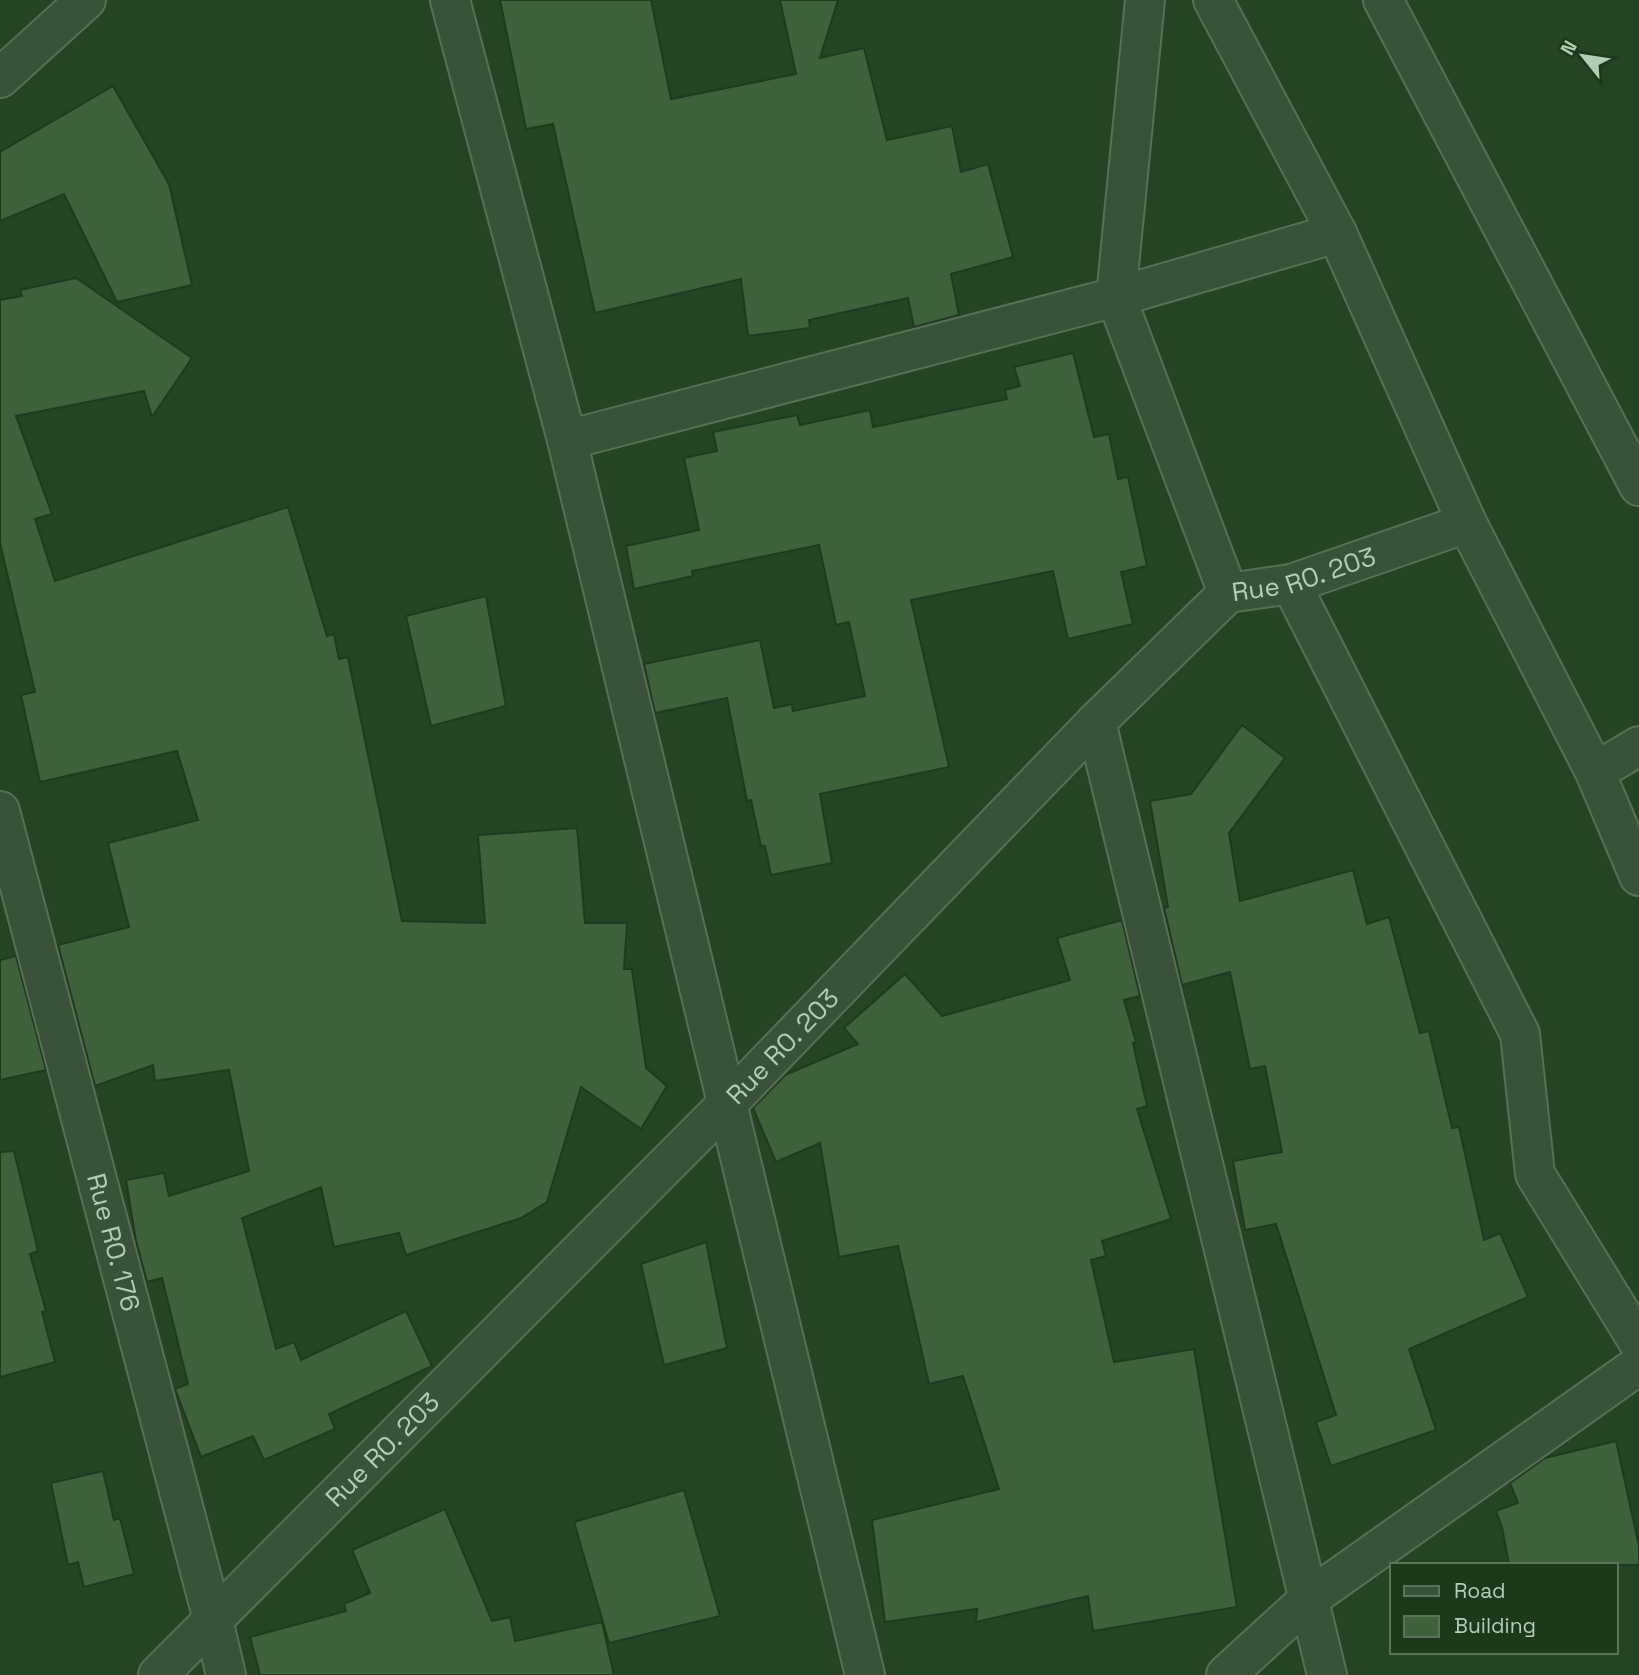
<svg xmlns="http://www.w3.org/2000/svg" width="1639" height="1675" font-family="'Space Grotesk',sans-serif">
<rect width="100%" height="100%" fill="#264323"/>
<!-- building -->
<g fill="#3f613c" stroke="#203a1f" stroke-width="2">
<polygon points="500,0 651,0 671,99 796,74 780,0 838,0 820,58 864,48 887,140 952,126 961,172 988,164 1013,257 951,274 959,315 914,327 908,298 809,320 810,328 748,336 741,279 595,313 553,124 526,129"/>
<polygon points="113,86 169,184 192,285 117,302 64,194 0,221 0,152"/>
<polygon points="76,278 192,358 152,417 144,391 16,416 52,514 35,519 55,581 288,507 327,636 334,634 339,659 348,657 402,921 485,923 478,835 577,828 585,923 627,923 624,969 632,969 646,1068 667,1086 641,1129 581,1087 547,1202 521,1218 406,1255 399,1233 334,1247 321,1187 242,1218 276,1349 294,1342 301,1360 406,1311 432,1366 329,1414 335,1429 264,1460 253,1436 201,1457 175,1389 188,1384 162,1278 147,1282 136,1241 126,1180 164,1173 169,1196 249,1171 229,1070 155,1081 153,1065 95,1086 58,945 129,927 108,843 198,820 177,751 40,782 21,695 35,692 0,543 0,300 22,296 20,290"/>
<polygon points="1073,353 1094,437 1109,434 1118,479 1128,477 1147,566 1121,572 1133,624 1068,639 1053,571 911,600 949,767 820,794 832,863 771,875 765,846 761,846 751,800 747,801 727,698 655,713 644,664 760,640 774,708 792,704 793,711 865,696 849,622 836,625 819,545 692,571 693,576 634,589 626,546 699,530 684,458 717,451 713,432 797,415 800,425 870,410 873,427 1007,399 1005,390 1020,386 1014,367"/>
<polygon points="486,596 506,706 431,726 406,616"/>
<polygon points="1242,725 1285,758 1229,833 1240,901 1353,870 1367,924 1389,917 1420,1033 1429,1031 1452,1128 1459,1127 1484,1240 1500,1233 1528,1297 1409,1349 1436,1430 1331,1466 1316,1422 1336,1415 1276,1224 1245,1230 1233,1161 1282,1152 1265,1066 1250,1069 1230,972 1182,985 1164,908 1168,907 1150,801 1191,794"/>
<polygon points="1122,920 1140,996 1124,1000 1136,1042 1133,1043 1147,1106 1137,1109 1171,1219 1102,1241 1106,1256 1091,1260 1114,1362 1194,1349 1237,1607 1093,1631 1088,1596 976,1622 977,1609 885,1622 872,1520 999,1489 963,1376 929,1384 898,1246 839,1257 820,1143 776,1162 753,1108 785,1075 858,1044 844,1028 905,974 942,1016 1070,980 1057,938"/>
<polygon points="16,956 46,1070 0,1080 0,960"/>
<polygon points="14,1151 38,1251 30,1254 46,1311 42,1312 55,1362 0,1377 0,1152"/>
<polygon points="706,1242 727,1348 664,1365 641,1264"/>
<polygon points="1616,1441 1639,1546 1639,1565 1509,1565 1502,1527 1496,1511 1518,1503 1510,1483 1545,1458"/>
<polygon points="103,1471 114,1520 120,1518 134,1574 84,1587 78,1562 68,1565 51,1483"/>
<polygon points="684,1490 720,1616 609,1643 574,1522"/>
<polygon points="445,1509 492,1621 510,1617 515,1641 602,1622 614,1675 260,1675 250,1637 346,1611 344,1604 370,1593 352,1550"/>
</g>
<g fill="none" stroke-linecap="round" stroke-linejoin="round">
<!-- minor casing -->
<g stroke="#577056" stroke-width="42">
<g id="minor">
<polyline points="450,0 567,440 865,1675"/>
<polyline points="1145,0 1116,297 1228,593"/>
<polyline points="1213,0 1337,233 1467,523 1595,772 1639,876"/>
<polyline points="1383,0 1639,486"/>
<polyline points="0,78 86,0"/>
<polyline points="567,440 1116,297 1337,233"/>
<polyline points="1291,584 1520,1034 1535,1174 1639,1343"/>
<polyline points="1096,722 1327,1675"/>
<polyline points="1595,772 1639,746"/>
<path id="s1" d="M 0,811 L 213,1620 L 226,1675"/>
<path id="s2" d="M 158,1675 L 727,1104 L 1096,722 L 1228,593 L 1291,584 L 1467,523"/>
<polyline points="1226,1675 1310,1598 1639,1365"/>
</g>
</g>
<!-- minor -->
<use href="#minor" stroke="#3a5338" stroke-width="38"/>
</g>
<g text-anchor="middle" stroke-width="7" stroke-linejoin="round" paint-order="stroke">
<!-- street labels -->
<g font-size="26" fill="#b6cdb5" stroke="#1e381c">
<text dy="9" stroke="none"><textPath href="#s2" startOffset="1600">Rue RO. 203</textPath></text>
<text dy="9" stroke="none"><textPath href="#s2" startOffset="886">Rue RO. 203</textPath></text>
<text dy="9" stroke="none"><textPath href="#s1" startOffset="446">Rue RO. 176</textPath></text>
<text dy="9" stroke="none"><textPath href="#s2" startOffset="318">Rue RO. 203</textPath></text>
</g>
</g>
<!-- legend -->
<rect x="1390" y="1563" width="228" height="91" fill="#1e381c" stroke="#5b7459" stroke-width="2"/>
<rect x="1404" y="1586" width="35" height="10" fill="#3a5338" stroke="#5b7459" stroke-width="2"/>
<text x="1454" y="1598" font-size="21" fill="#b6cdb5">Road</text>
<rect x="1404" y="1616" width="35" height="21" fill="#3f613c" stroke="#5b7459" stroke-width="2"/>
<text x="1454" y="1633" font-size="21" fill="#b6cdb5">Building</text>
<!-- north arrow -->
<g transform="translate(1583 56) rotate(300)" stroke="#1e381c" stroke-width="5" paint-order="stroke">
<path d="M0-5L12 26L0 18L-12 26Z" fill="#b6cdb5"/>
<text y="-10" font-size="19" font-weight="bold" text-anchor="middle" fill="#b6cdb5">N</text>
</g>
</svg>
